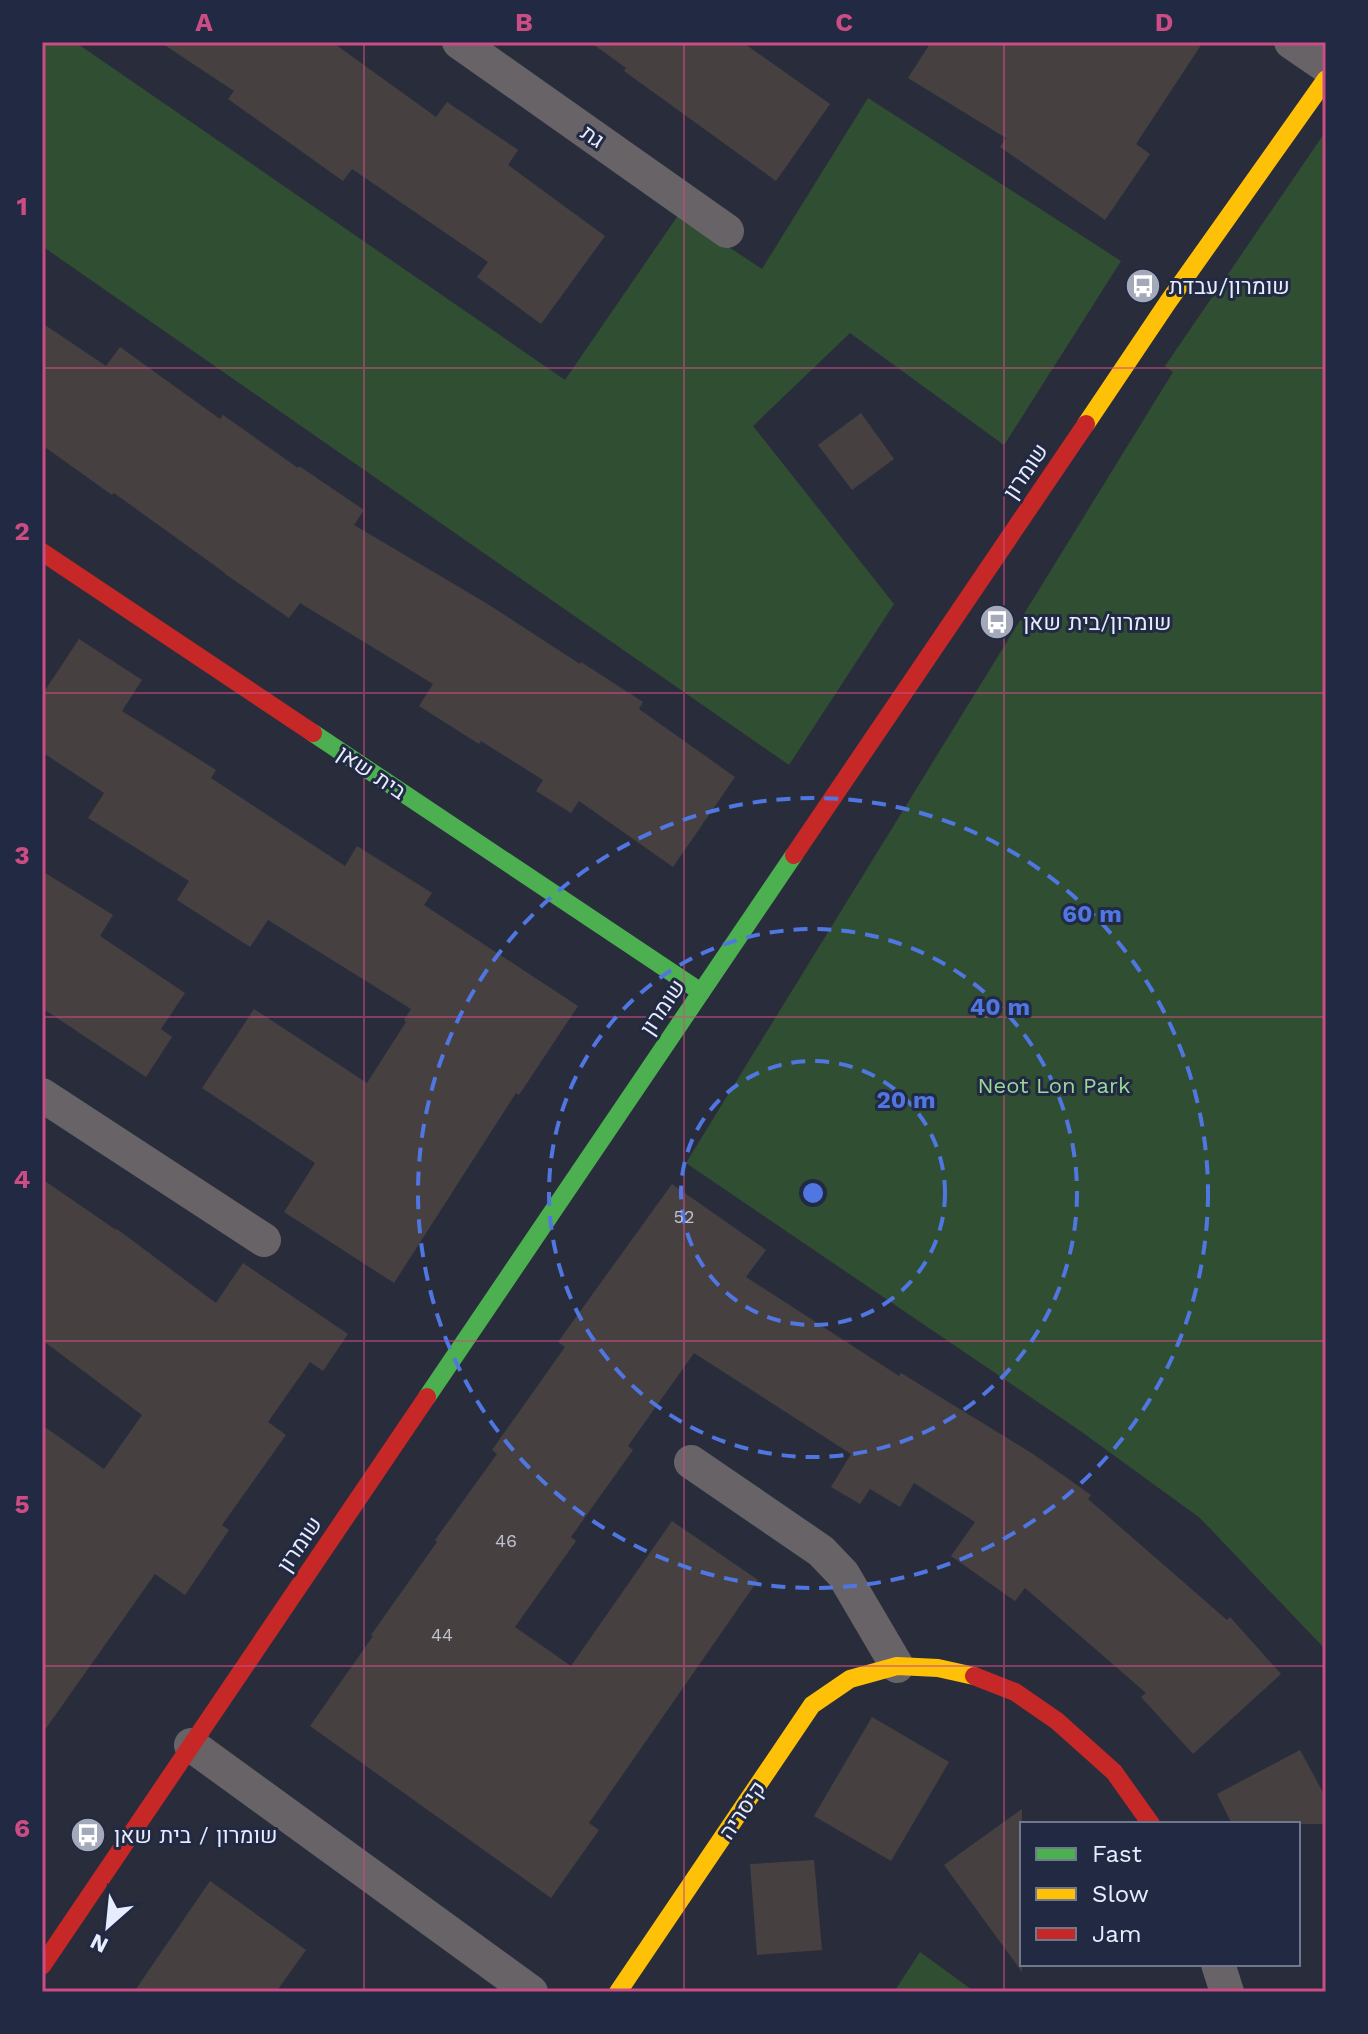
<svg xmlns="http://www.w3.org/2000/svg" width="1368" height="2034" font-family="'Work Sans',Heebo,sans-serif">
<rect width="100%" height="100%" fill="#292d3b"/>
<!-- green -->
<g fill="#304f32">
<polygon points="42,42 75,42 565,380 679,214 762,269 868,98 1121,261 1004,445 850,333 753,426 894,604 789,765 42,246"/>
<polygon points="1326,131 1326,1650 1200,1518 1079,1430 686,1163 1173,372 1165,366"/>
<polygon points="920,1952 975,1992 894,1992"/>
</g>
<!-- building -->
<g fill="#474040">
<polygon points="160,42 332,42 436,117 447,102 518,150 508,165 605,236 541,324 477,277 488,262 352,169 343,181 228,99 234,91"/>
<polygon points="590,42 742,42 830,104 776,181 624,71 626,68"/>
<polygon points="931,42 1203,42 1136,144 1150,154 1105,220 1000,147 1006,138 908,78"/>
<polygon points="42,323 106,366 120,347 220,419 223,415 298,468 299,466 364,510 354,525 486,603 580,664 581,662 643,702 639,709 735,777 673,867 579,801 571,813 536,791 543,780 481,741 479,744 419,706 433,684 300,603 289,618 225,574 225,573 114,493 112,495 42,445"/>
<polygon points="861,413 894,459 852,490 818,445"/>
<polygon points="79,639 142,680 122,711 216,770 211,778 345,866 357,846 432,893 424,905 578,1006 519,1095 516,1093 394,1283 284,1212 315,1163 202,1088 254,1009 367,1083 406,1022 404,1020 411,1009 268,920 250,947 177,900 189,881 88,818 104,793 42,752 42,695"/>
<polygon points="42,871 113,915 100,936 185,993 161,1029 172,1037 146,1077 42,1008"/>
<polygon points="42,1179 116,1230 117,1229 216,1303 243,1263 348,1334 323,1371 310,1362 268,1422 286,1435 222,1525 229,1530 185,1595 155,1574 42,1734 42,1425 104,1469 142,1415 42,1340"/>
<polygon points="672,1184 766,1250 746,1277 899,1376 901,1373 1033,1454 1091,1495 1088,1499 1227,1620 1230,1617 1281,1674 1193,1754 1141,1697 1146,1693 1025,1588 1015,1601 951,1556 975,1522 914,1483 900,1507 870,1489 860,1504 831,1487 851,1454 694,1353 628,1446 633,1450 571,1537 576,1541 515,1627 571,1666 672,1521 758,1580 589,1823 599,1830 551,1898 310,1726 373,1636 371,1635 437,1542 435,1540 497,1454 492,1450 565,1347 558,1342"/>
<polygon points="872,1717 949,1762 891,1861 814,1816"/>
<polygon points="1300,1750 1326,1798 1326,1824 1232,1824 1217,1794"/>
<polygon points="1022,1809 1022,1972 944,1865"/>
<polygon points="814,1860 822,1950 757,1955 750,1864"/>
<polygon points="210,1881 306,1950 276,1992 134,1992"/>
</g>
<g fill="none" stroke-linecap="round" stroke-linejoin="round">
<!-- street -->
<g stroke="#676366" stroke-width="34">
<polyline points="459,42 727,231"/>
<polyline points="1291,42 1326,66"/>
<polyline points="42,1095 264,1240"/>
<polyline points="691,1462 821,1551 843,1574 897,1666"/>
<polyline points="191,1745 531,1992"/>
<polyline points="1218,1964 1227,1992"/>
</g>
<!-- fast -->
<g stroke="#4caf50" stroke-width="18">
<polyline points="313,733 701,992"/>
<polyline points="427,1397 794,855"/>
</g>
<!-- slow -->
<g stroke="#ffc107" stroke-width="18">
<polyline points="1086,424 1168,302 1326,79"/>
<polyline points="618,1992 812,1705 850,1679 897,1666 938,1668 974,1676"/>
</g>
<!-- jam -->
<g stroke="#c62828" stroke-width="18">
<polyline points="42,552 313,733"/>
<polyline points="794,855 1086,424"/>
<polyline points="974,1676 1015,1692 1057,1721 1114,1772 1151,1824"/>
<polyline points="42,1966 427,1397"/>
</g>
</g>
<!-- grid -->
<path fill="none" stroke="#cb4d84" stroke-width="2" stroke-opacity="0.55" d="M 364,42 L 364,1992M 684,42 L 684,1992M 1004,42 L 1004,1992M 42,368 L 1326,368M 42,693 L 1326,693M 42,1017 L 1326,1017M 42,1341 L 1326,1341M 42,1666 L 1326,1666"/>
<!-- distance rings -->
<g fill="none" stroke="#5076e2" stroke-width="4" stroke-dasharray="14 10">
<circle cx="813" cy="1193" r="132"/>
<circle cx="813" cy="1193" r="264"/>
<circle cx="813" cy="1193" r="395"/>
</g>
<!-- icons -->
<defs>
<g id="bus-disc" transform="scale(1.8)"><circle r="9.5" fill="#a4a9ba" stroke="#222942"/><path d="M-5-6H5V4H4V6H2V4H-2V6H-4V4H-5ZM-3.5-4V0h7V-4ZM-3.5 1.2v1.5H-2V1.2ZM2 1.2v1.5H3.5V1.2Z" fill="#fff"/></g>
</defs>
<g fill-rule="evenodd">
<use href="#bus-disc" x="1143" y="286"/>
<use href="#bus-disc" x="997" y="622"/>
<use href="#bus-disc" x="88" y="1835"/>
</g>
<g text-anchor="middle" stroke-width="6" stroke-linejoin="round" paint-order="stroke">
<!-- number labels -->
<g font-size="18" fill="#bfc1ce">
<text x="684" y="1223">52</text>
<text x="506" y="1547">46</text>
<text x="442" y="1641">44</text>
</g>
<!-- street labels -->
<g font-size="22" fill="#e7ecfe" stroke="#222942">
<text transform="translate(593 136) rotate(35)" y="8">גת</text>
<text transform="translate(1025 471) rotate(-56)" y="8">שומרון</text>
<text transform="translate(372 772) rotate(34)" y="8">בית שאן</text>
<text transform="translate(662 1007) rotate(-56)" y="8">שומרון</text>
<text transform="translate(299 1544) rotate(-56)" y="8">שומרון</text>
<text transform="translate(742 1810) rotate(-56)" y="8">קיסריה</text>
</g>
<!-- poi labels -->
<g font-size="22" fill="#e7ecfe" stroke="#222942" text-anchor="start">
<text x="1169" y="294">שומרון/עבדת</text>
<text x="1023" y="630">שומרון/בית שאן</text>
<text x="114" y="1843">שומרון / בית שאן</text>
</g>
<!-- park labels -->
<g font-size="22" fill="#9ad799" stroke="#222942">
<text x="1054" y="1093">Neot Lon Park</text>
</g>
</g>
<circle cx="813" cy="1193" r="12" fill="#5076e2" stroke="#222942" stroke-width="4"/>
<g font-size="24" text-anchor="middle" font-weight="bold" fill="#5076e2" stroke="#222942" stroke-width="6" stroke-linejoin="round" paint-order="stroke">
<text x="1092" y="922">60 m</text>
<text x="1000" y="1015">40 m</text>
<text x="906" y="1108">20 m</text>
</g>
<!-- border -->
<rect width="1368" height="2034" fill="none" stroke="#222942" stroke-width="88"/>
<!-- legend -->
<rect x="1020" y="1822" width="280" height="144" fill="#222942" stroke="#71778d" stroke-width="2"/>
<rect x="1036" y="1848" width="40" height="12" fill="#4caf50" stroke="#71778d" stroke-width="2"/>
<text x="1092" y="1862" font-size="24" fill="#e7ecfe">Fast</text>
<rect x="1036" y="1888" width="40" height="12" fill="#ffc107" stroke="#71778d" stroke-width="2"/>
<text x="1092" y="1902" font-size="24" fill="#e7ecfe">Slow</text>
<rect x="1036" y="1928" width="40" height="12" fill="#c62828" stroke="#71778d" stroke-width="2"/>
<text x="1092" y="1942" font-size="24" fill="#e7ecfe">Jam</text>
<!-- north arrow -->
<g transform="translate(108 1926) rotate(207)" stroke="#222942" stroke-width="6" paint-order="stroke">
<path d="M0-6L14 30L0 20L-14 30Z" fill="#e7ecfe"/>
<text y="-12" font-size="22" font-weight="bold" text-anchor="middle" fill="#e7ecfe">N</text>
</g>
<rect x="44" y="44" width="1280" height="1946" fill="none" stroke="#cb4d84" stroke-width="3"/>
<g font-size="26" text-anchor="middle" font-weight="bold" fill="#cb4d84">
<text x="204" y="31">A</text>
<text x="524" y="31">B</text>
<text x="844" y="31">C</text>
<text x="1164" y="31">D</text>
<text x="22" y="215">1</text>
<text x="22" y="540">2</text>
<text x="22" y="864">3</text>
<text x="22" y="1188">4</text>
<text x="22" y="1513">5</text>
<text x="22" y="1837">6</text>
</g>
</svg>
